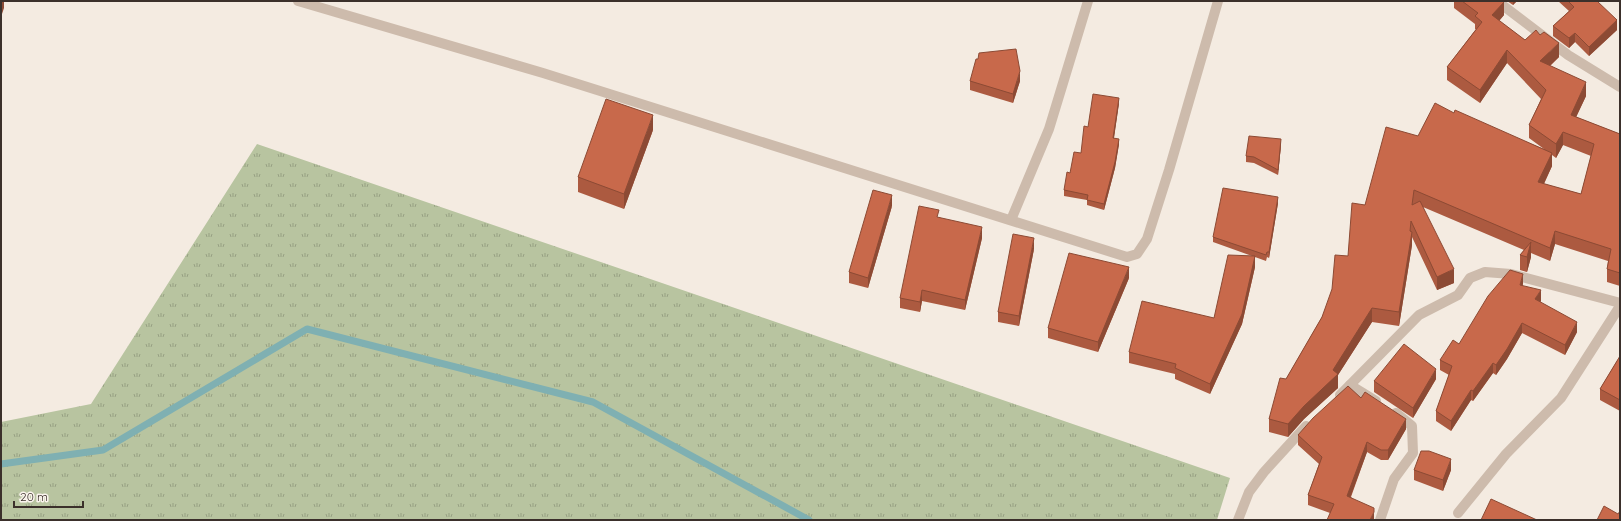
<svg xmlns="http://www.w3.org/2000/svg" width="1621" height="521" font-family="Quicksand,sans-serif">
<defs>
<pattern id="grass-tufts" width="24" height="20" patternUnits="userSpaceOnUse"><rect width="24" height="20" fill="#b8c4a0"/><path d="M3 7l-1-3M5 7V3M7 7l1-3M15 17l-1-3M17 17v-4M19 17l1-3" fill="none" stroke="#97a083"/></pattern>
</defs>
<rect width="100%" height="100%" fill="#f4ebe1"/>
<!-- grass -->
<polygon fill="url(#grass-tufts)" points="257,144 1230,478 1217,520 1,520 1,422 91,404"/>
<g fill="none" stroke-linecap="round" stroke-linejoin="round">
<!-- stream -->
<polyline stroke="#7fb0b2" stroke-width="7" points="1,464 103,450 307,329 593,402 809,520"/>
<!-- minor -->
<g stroke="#cdbbac" stroke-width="10">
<polyline points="298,1 543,73 1127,257 1137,254 1147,239 1169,170 1218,1"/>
<polyline points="1497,1 1568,55 1620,87"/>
<polyline points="1011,220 1049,129 1088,1"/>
<polyline points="1350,385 1376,401"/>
<polyline points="1340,395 1419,315 1458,295 1470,278 1485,272 1511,274 1620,303"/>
<polyline points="1458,513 1506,454 1561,398 1620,306"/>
<polyline points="1238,520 1249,492 1264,472 1306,426"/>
<polyline points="1380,520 1394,479 1413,453 1412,426 1396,413"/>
</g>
</g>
<!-- wall -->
<g fill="#ac5a40" fill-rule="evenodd">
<path d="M 1454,1 L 1504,1 L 1504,15 L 1499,21 L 1525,40 L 1559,57 L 1550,66 L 1586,96 L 1576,117 L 1620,134 L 1620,286 L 1607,282 L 1607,269 L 1608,261 L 1555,244 L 1550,261 L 1531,253 L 1531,257 L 1527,272 L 1520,270 L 1520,255 L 1524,250 L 1423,207 L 1454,283 L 1437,290 L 1412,237 L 1412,245 L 1399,326 L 1372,322 L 1338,375 L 1338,388 L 1304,419 L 1288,437 L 1269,432 L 1269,419 L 1286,379 L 1322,317 L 1348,256 L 1365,205 L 1418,136 L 1454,113 L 1544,149 L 1529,138 L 1529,125 L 1541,99 L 1507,63 L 1480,103 L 1447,80 L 1447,67 L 1476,29 L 1475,29 L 1475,24 L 1454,8 ZM 1563,145 L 1591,156 L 1581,194 L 1544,184 L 1552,166 L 1552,155 L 1556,158 Z"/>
<polygon points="1507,1 1517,1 1513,5"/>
<polygon points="1558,1 1597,1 1617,30 1589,56 1575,42 1569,48 1553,36 1553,26 1569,11"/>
<polygon points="970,81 1020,81 1013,103 970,90"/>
<polygon points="1119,103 1114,138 1119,144 1115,168 1104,210 1087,205 1087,200 1064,196 1064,190 1070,173 1081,153 1088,127"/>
<polygon points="653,130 624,209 578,192 578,177"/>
<polygon points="1281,145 1278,175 1254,163 1246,162 1246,156"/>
<polygon points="1278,203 1269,258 1267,257 1266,261 1255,257 1255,267 1242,324 1210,394 1175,379 1175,374 1129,363 1129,352 1214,318 1252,256 1213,242 1213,237"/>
<polygon points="892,206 868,288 849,283 849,272"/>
<polygon points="939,217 982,238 965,310 922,301 920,312 900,308 900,298"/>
<polygon points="1034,249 1019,326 998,322 998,312"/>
<polygon points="1129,278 1098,352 1048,338 1048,328"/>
<polygon points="1523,284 1523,286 1541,301 1540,302 1577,332 1565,355 1522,333 1507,359 1496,375 1493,373 1473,401 1471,400 1451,431 1436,421 1436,411 1449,375 1440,370 1440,360 1459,344"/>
<polygon points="1620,356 1620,411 1600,400 1600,389"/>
<polygon points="1436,379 1413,418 1374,392 1374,381"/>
<polygon points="1361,398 1406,429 1388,460 1381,460 1367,452 1351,497 1374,520 1330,513 1308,505 1308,495 1319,464 1298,445 1298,435"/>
<polygon points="1414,470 1451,470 1443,491 1414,480"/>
</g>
<!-- shaded-wall -->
<g fill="#8c4a34">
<polygon points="1,1 4,1 4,8 1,17"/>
<polygon points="1513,1 1517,1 1513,5"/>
<polygon points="1504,2 1504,15 1492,29 1492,15"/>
<polygon points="1617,20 1617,30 1589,56 1589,47"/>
<polygon points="1575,33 1575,42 1569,48 1569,38"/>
<polygon points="1559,43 1559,57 1540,75 1540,61"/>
<polygon points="1507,50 1507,63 1480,103 1480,90"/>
<polygon points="1020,71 1020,81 1013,103 1013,94"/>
<polygon points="1586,82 1586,96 1571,128 1571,115"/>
<polygon points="1119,98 1119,103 1113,144 1113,138"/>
<polygon points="653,115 653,130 624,209 624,194"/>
<polygon points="1563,132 1563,145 1556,158 1556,144"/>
<polygon points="1119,139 1119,144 1115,168 1104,210 1104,204"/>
<polygon points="1281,139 1281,145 1278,175 1278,170"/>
<polygon points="1552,153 1552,166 1538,196 1538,182"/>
<polygon points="892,195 892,206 868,288 868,278"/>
<polygon points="1278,197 1278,203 1269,258 1269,252"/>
<polygon points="982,227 982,238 965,310 965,300"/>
<polygon points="1555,231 1555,244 1550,261 1550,248"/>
<polygon points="1412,232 1412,245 1399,326 1399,312"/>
<polygon points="1034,238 1034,249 1019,326 1019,316"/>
<polygon points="1531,242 1531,257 1527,272 1527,257"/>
<polygon points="1255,256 1255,267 1242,324 1210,394 1210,384"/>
<polygon points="1129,267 1129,278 1098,352 1098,342"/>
<polygon points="1454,269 1454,283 1437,290 1437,277"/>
<polygon points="1523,274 1523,284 1520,296 1520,285"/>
<polygon points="922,290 922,301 920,312 920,302"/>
<polygon points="1541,290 1541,301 1535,310 1535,299"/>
<polygon points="1372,308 1372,322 1338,375 1338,388 1304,419 1288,437 1288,424 1333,370"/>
<polygon points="1577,322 1577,332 1565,355 1565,345"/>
<polygon points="1522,323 1522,333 1507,359 1496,375 1496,365"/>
<polygon points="1493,363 1493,373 1473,401 1473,391"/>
<polygon points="1436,369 1436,379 1413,418 1413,408"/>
<polygon points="1471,390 1471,400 1451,431 1451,421"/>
<polygon points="1406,419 1406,429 1388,460 1388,450"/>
<polygon points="1367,442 1367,452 1347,506 1347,496"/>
<polygon points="1451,459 1451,470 1443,491 1443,480"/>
<polygon points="1374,512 1374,520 1370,520"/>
</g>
<!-- building -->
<g fill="#c8694b" stroke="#8c4a34">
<polygon points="1462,1 1504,1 1504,2 1492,15 1525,40 1536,30 1540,35 1544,32 1559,43 1540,61 1586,82 1571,115 1620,134 1620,273 1607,269 1611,249 1555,231 1550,248 1414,190 1412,205 1420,201 1454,269 1437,277 1411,221 1410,231 1412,232 1399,312 1372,308 1333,370 1338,374 1304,406 1288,424 1269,419 1280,378 1286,379 1322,317 1332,289 1335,255 1348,256 1352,203 1365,205 1386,127 1418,136 1435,103 1454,113 1455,110 1552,153 1538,182 1581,194 1594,144 1563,132 1556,144 1529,125 1546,90 1507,50 1480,90 1447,67 1482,22 1475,16 1478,13"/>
<polygon points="1568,1 1597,1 1617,20 1589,47 1575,33 1569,38 1553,26 1574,7"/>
<polygon points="1016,49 1020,71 1013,94 970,81 976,59 978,59 979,53"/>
<polygon points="1093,94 1119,98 1113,138 1119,139 1115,162 1104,204 1087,200 1088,195 1064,190 1067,172 1070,173 1074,152 1081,153 1084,126 1088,127"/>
<polygon points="606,99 653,115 624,194 578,177"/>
<polygon points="1249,136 1281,139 1278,170 1254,157 1246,156"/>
<polygon points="1223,188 1278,197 1269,252 1267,252 1266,255 1213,237"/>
<polygon points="873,190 892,195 868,278 849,272"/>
<polygon points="919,206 939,210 937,217 982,227 965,300 922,290 920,302 900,298"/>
<polygon points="1013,234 1034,238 1019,316 998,312"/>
<polygon points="1531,242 1527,257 1520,255"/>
<polygon points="1069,253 1129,267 1098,342 1048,328"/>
<polygon points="1228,255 1255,256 1242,314 1210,384 1175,368 1176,364 1129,352 1142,301 1214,318"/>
<polygon points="1510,270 1523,274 1520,285 1541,290 1535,299 1577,322 1565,345 1522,323 1507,349 1496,365 1493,363 1473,391 1471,390 1451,421 1436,411 1452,366 1440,360 1453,340 1459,344 1488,296"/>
<polygon points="1404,344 1436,369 1413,408 1374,381"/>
<polygon points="1620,356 1620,400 1600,389"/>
<polygon points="1348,386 1361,398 1365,392 1406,419 1388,450 1381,450 1367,442 1347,496 1374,508 1374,512 1370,520 1327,520 1334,504 1308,495 1322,457 1298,435 1313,418"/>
<polygon points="1421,451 1429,451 1451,459 1443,480 1414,470"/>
<polygon points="1491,499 1537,520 1481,520"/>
<polygon points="1604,506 1618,514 1620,511 1620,520 1597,520"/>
</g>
<!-- border -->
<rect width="1621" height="521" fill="none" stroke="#3b302b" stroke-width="4"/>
<!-- scale -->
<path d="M14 501v6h69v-6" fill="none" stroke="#3b302b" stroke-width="2"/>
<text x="20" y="501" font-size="12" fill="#3b302b" stroke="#fbf5ee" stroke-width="3" paint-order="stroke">20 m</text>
</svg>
